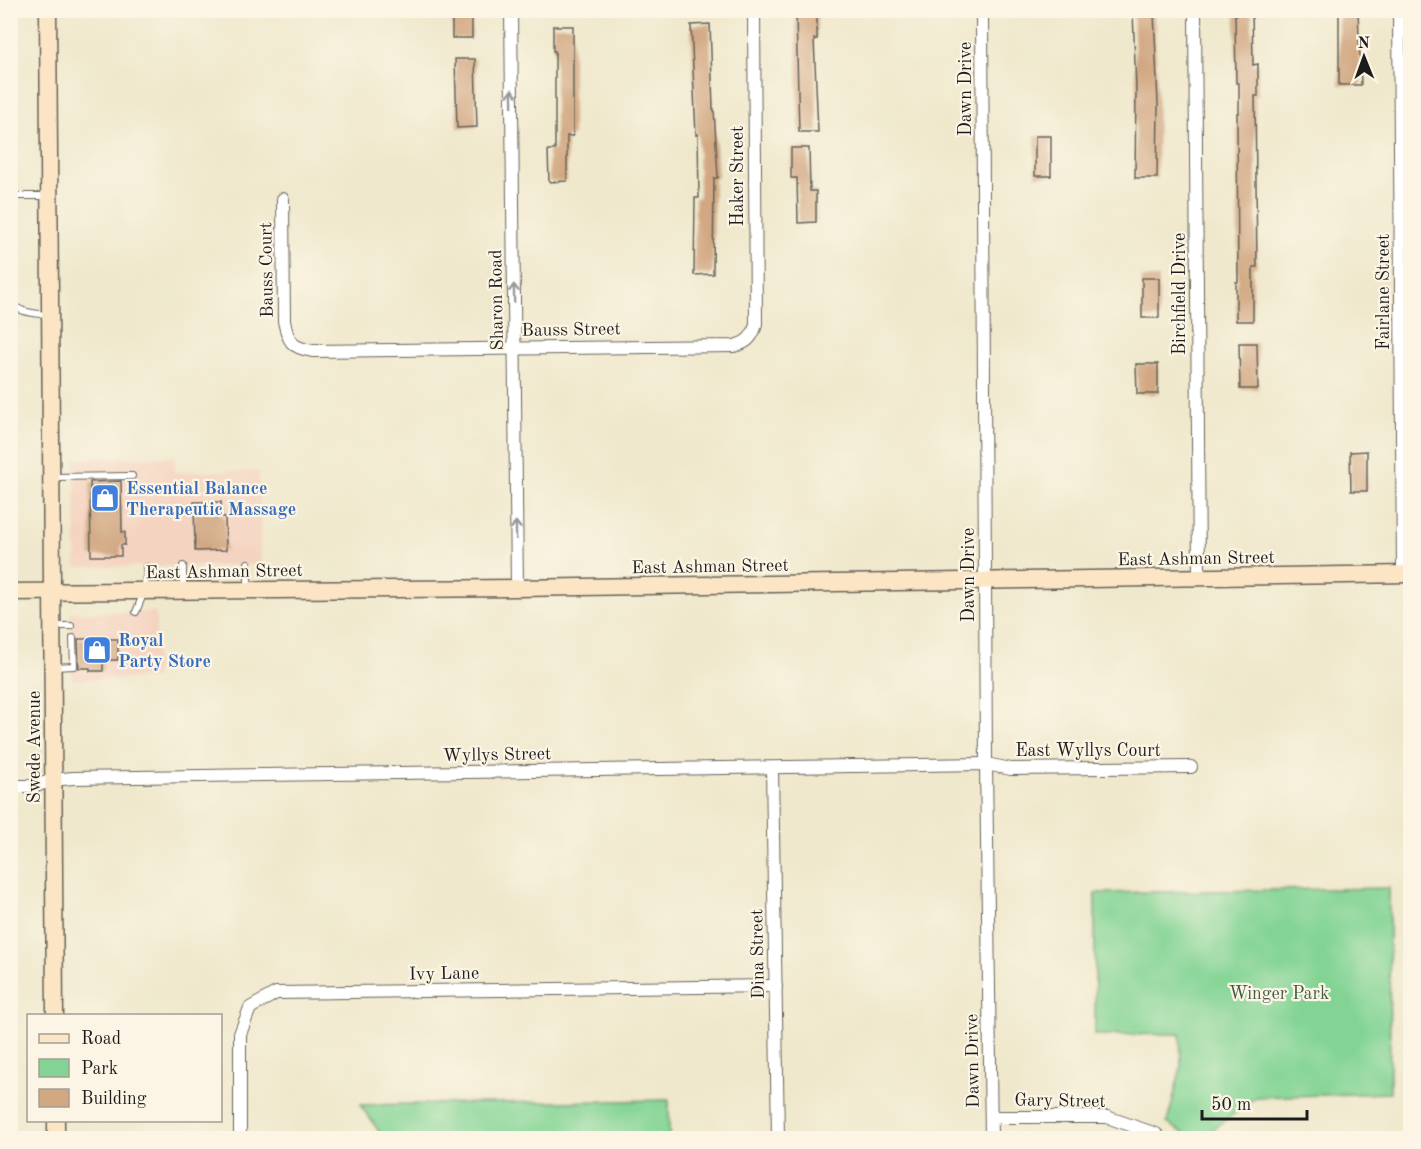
<svg xmlns="http://www.w3.org/2000/svg" width="1421" height="1149" font-family="'Old Standard TT',serif">
<rect width="100%" height="100%" fill="#fcf5e5"/>
<filter id="ink" filterUnits="userSpaceOnUse"><feTurbulence type="fractalNoise" baseFrequency=".0167" numOctaves="2"/><feDisplacementMap in="SourceGraphic" scale="12" xChannelSelector="R" yChannelSelector="G"/><feConvolveMatrix kernelMatrix="1 2 1 2 8 2 1 2 1" color-interpolation-filters="sRGB"/></filter>
<filter id="wash" filterUnits="userSpaceOnUse"><feTurbulence type="fractalNoise" baseFrequency=".008" numOctaves="4" result="noise"/><feDisplacementMap in="SourceGraphic" scale="24" xChannelSelector="R" yChannelSelector="G"/><feGaussianBlur stdDeviation="1.35" result="paint"/><feColorMatrix in="noise" values="0 0 0 0 0 0 0 0 0 0 0 0 0 0 0 0 0 1.4 0 .05"/><feComposite in="paint" operator="in"/></filter>
<g filter="url(#wash)">
<rect width="100%" height="100%" fill="#efe8cc"/>
<!-- built -->
<g fill="#f4d3c0">
<polygon points="175,457 175,472 259,471 261,565 76,567 75,459"/>
<polygon points="70,612 156,612 156,678 72,680"/>
</g>
<!-- green -->
<g fill="#83d494" stroke="#507858" stroke-width="1.5">
<polygon points="1389,888 1390,1093 1256,1097 1202,1138 1192,1138 1167,1123 1181,1067 1180,1034 1095,1035 1095,893"/>
<polygon points="669,1100 669,1138 384,1138 360,1105"/>
</g>
<g id="blocks">
<!-- building -->
<g fill="#d2a883">
<polygon points="1237,10 1252,10 1253,65 1258,64 1258,96 1255,96 1257,267 1253,267 1253,321 1236,321 1236,282 1238,282 1237,113 1239,113 1239,83 1236,83 1235,15 1237,15"/>
<polygon points="1358,11 1361,85 1339,85 1339,12"/>
<polygon points="1133,12 1154,12 1158,105 1157,178 1135,178 1136,89"/>
<rect x="452" y="13" width="20" height="25"/>
<polygon points="796,14 817,14 817,39 814,39 818,132 799,132"/>
<polygon points="710,24 713,109 714,109 718,178 714,178 713,274 694,275 695,198 699,198 698,134 696,135 691,25"/>
<polygon points="553,26 573,26 573,136 567,136 567,181 549,182 548,150 555,150 555,51 553,51"/>
<polygon points="455,59 475,59 477,127 457,128"/>
<rect x="1035" y="136" width="16" height="40"/>
<polygon points="791,148 809,148 810,191 816,191 816,222 798,223 797,178 791,178"/>
<rect x="1142" y="278" width="17" height="40"/>
<polygon points="1239,343 1257,343 1258,389 1240,389"/>
<polygon points="1136,364 1158,364 1158,394 1137,394"/>
<polygon points="1367,451 1367,491 1351,491 1350,452"/>
<polygon points="121,481 122,532 125,532 125,545 121,545 121,556 91,556 90,482"/>
<polygon points="194,502 221,502 222,517 225,517 226,550 195,551"/>
<polygon points="78,639 118,639 118,660 103,660 103,671 90,671 90,668 79,668"/>
</g>
</g>
</g>
<g filter="url(#ink)">
<use href="#blocks" fill-opacity="0" stroke="#66635a" stroke-width="1.5"/>
<g fill="none" stroke-linecap="round" stroke-linejoin="round">
<!-- lane casing -->
<g stroke="#66635a" stroke-width="8">
<g id="lane">
<polyline points="10,196 49,196"/>
<path d="M 10,302 C 19,313 34,313 47,315"/>
<polyline points="53,477 132,476"/>
<polyline points="248,563 248,589"/>
<polyline points="183,590 183,566"/>
<polyline points="136,612 144,592 147,567"/>
<polyline points="54,626 71,626"/>
<polyline points="54,667 74,666 73,638"/>
</g>
</g>
<!-- street casing -->
<g stroke="#66635a" stroke-width="14">
<g id="street">
<polyline points="511,10 517,588"/>
<polyline points="982,10 986,764 991,1138"/>
<polyline points="1195,10 1199,577"/>
<polyline points="1399,10 1403,574"/>
<path d="M 283,199 L 284,321 C 288,342 292,348 313,351 L 734,346 C 747,343 753,337 756,324 L 754,10"/>
<polyline points="772,768 778,1138"/>
<polyline points="10,786 35,786 53,780 73,778 986,764 1011,769 1191,767"/>
<polyline points="991,1117 1107,1117 1156,1134 1160,1138"/>
<polyline points="240,1138 240,1034 250,1008 276,993 776,986"/>
</g>
</g>
<!-- secondary casing -->
<g stroke="#66635a" stroke-width="19">
<g id="secondary">
<polyline points="48,10 55,1016"/>
<polyline points="10,592 517,588 1410,574"/>
<polyline points="56,1120 56,1138"/>
</g>
</g>
<!-- lane -->
<use href="#lane" stroke="#fff" stroke-width="6"/>
<!-- street -->
<use href="#street" stroke="#fff" stroke-width="12"/>
<!-- secondary -->
<use href="#secondary" stroke="#fce5c4" stroke-width="16"/>
</g>
<!-- one-way arrows -->
<defs><path id="oneway-shaft" d="M-6 0H5M1.5-3L5.5 0L1.5 3" fill="none" stroke-width="1.6" stroke-linecap="round" stroke-linejoin="round" transform="scale(1.5)"/></defs>
<g stroke="#999">
<use href="#oneway-shaft" transform="translate(512 98) rotate(-91)"/>
<use href="#oneway-shaft" transform="translate(514 293) rotate(-91)"/>
<use href="#oneway-shaft" transform="translate(516 530) rotate(-91)"/>
</g>
</g>
<!-- icons -->
<defs>
<g id="shop-square" transform="scale(1.5)"><rect x="-9" y="-9" width="18" height="18" rx="4" fill="#3f7fe0" stroke="#fcf5e5"/><path d="M-5-2.5h2.3a2.7 3.5 0 0 1 5.4 0H5L5.5 6h-11ZM-1.5-2.5h3a1.5 2.3 0 0 0-3 0Z" fill="#fff"/></g>
</defs>
<g fill-rule="evenodd">
<use href="#shop-square" x="105" y="498"/>
<use href="#shop-square" x="97" y="650"/>
</g>
<g text-anchor="middle" stroke-width="4.5" stroke-linejoin="round" paint-order="stroke">
<!-- street labels -->
<g font-size="18" fill="#1c1c1c" stroke="#fcf5e5">
<text transform="translate(965 89) rotate(-90)" y="6">Dawn Drive</text>
<text transform="translate(737 176) rotate(-90)" y="6">Haker Street</text>
<text transform="translate(266 270) rotate(-91)" y="6">Bauss Court</text>
<text transform="translate(1383 292) rotate(-90)" y="6">Fairlane Street</text>
<text transform="translate(1179 294) rotate(-90)" y="6">Birchfield Drive</text>
<text transform="translate(496 300) rotate(-91)" y="6">Sharon Road</text>
<text transform="translate(571 329) rotate(-1)" y="6">Bauss Street</text>
<text transform="translate(1196 558) rotate(-1)" y="6">East Ashman Street</text>
<text transform="translate(710 566) rotate(-1)" y="6">East Ashman Street</text>
<text transform="translate(224 571) rotate(-1)" y="6">East Ashman Street</text>
<text transform="translate(968 575) rotate(-90)" y="6">Dawn Drive</text>
<text transform="translate(34 747) rotate(-90)" y="6">Swede Avenue</text>
<text x="1088" y="756">East Wyllys Court</text>
<text transform="translate(497 754) rotate(-1)" y="6">Wyllys Street</text>
<text transform="translate(757 954) rotate(-91)" y="6">Dina Street</text>
<text transform="translate(444 973) rotate(-1)" y="6">Ivy Lane</text>
<text transform="translate(972 1061) rotate(-91)" y="6">Dawn Drive</text>
<text transform="translate(1060 1100) rotate(1)" y="6">Gary Street</text>
</g>
<!-- shop labels -->
<g font-size="18" font-weight="bold" fill="#366cbe" stroke="#fcf5e5" text-anchor="start">
<text x="126" y="494">Essential Balance<tspan x="126" dy="21">Therapeutic Massage</tspan></text>
<text x="118" y="646">Royal<tspan x="118" dy="21">Party Store</tspan></text>
</g>
<!-- park labels -->
<g font-size="18" fill="#405c46" stroke="#fcf5e5">
<text x="1279" y="999">Winger Park</text>
</g>
</g>
<!-- margin -->
<rect width="1421" height="1149" fill="none" stroke="#fcf5e5" stroke-width="36"/>
<!-- legend -->
<rect x="27" y="1014" width="195" height="108" fill="#fcf5e5" stroke="#a29e95" stroke-width="1.5"/>
<rect x="39" y="1034" width="30" height="9" fill="#fce5c4" stroke="#a29e95" stroke-width="1.5"/>
<text x="81" y="1044" font-size="18" fill="#1c1c1c">Road</text>
<rect x="39" y="1059" width="30" height="18" fill="#83d494" stroke="#a29e95" stroke-width="1.5"/>
<text x="81" y="1074" font-size="18" fill="#1c1c1c">Park</text>
<rect x="39" y="1089" width="30" height="18" fill="#d2a883" stroke="#a29e95" stroke-width="1.5"/>
<text x="81" y="1104" font-size="18" fill="#1c1c1c">Building</text>
<!-- north arrow -->
<g transform="translate(1364 57) rotate(359)" stroke="#fcf5e5" stroke-width="4.5" paint-order="stroke">
<path d="M0-4.5L10 22L0 15L-10 22Z" fill="#1c1c1c"/>
<text y="-9" font-size="16" font-weight="bold" text-anchor="middle" fill="#1c1c1c">N</text>
</g>
<!-- scale -->
<path d="M1202 1110v9h105v-9" fill="none" stroke="#1c1c1c" stroke-width="3"/>
<text x="1211" y="1110" font-size="18" fill="#1c1c1c" stroke="#fcf5e5" stroke-width="4.5" paint-order="stroke">50 m</text>
</svg>
